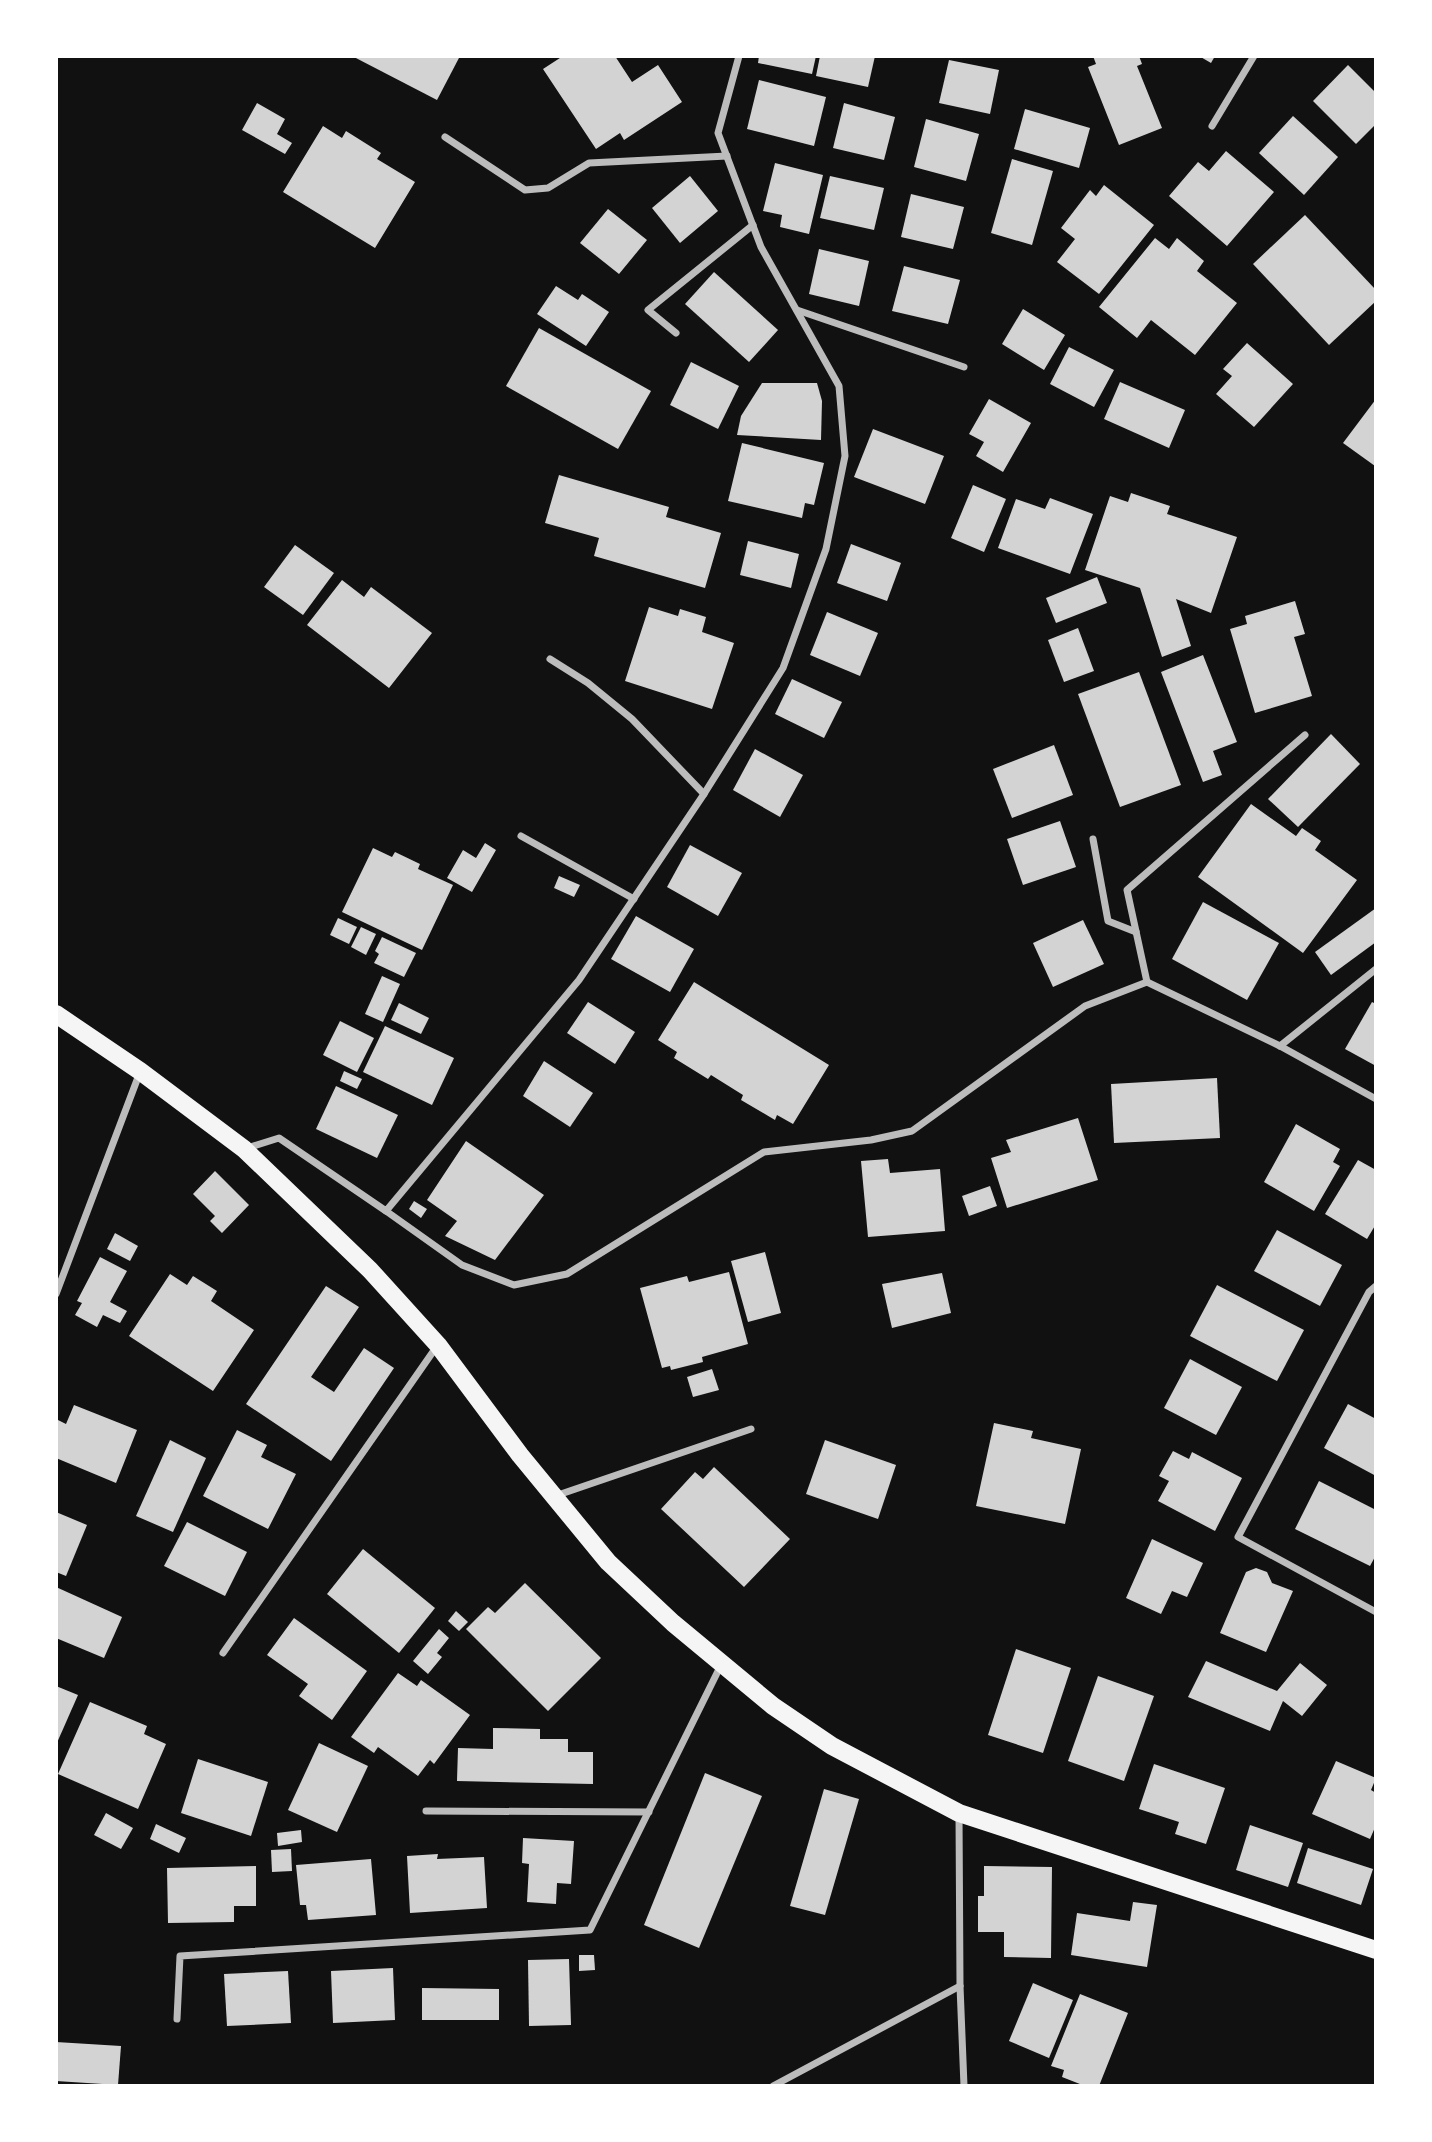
<svg xmlns="http://www.w3.org/2000/svg" width="1432" height="2142" font-family="'Noto Sans',sans-serif">
<rect width="100%" height="100%" fill="#111"/>
<!-- building -->
<g fill="#d3d3d3">
<polygon points="352,56 460,56 437,100"/>
<polygon points="563,56 615,56 632,82 658,65 682,102 624,140 620,133 596,149 543,69"/>
<polygon points="759,56 816,56 812,74 758,63"/>
<polygon points="820,56 875,56 868,87 816,76"/>
<polygon points="1093,56 1139,56 1142,64 1137,66 1162,128 1119,145 1088,67 1096,64"/>
<polygon points="1199,56 1215,56 1211,63"/>
<polygon points="949,60 999,70 990,114 939,103"/>
<polygon points="1348,65 1376,93 1376,124 1356,144 1313,101"/>
<polygon points="759,80 826,97 814,146 747,129"/>
<polygon points="257,103 285,119 277,134 292,143 285,154 242,130"/>
<polygon points="844,103 895,117 884,160 833,148"/>
<polygon points="1025,109 1090,128 1079,168 1014,149"/>
<polygon points="1293,116 1338,157 1304,195 1259,153"/>
<polygon points="926,119 979,134 966,181 914,167"/>
<polygon points="323,126 342,138 346,131 381,153 377,159 415,182 375,248 283,192"/>
<polygon points="1226,151 1274,192 1227,246 1169,196 1198,162 1209,171"/>
<polygon points="1012,159 1053,171 1032,245 991,233"/>
<polygon points="775,163 823,175 809,234 780,227 782,215 763,211"/>
<polygon points="690,176 718,211 680,243 652,208"/>
<polygon points="830,176 884,188 874,230 820,218"/>
<polygon points="1104,185 1154,225 1099,294 1057,262 1075,239 1061,228 1090,190 1096,196"/>
<polygon points="911,194 964,207 953,249 901,237"/>
<polygon points="608,209 647,240 619,274 580,243"/>
<polygon points="1305,215 1376,290 1376,301 1329,345 1253,264"/>
<polygon points="1155,238 1169,249 1177,238 1204,261 1197,271 1237,303 1195,355 1151,320 1137,338 1099,307"/>
<polygon points="819,249 869,261 859,306 809,294"/>
<polygon points="904,266 960,280 948,324 892,311"/>
<polygon points="714,272 778,330 749,362 685,304"/>
<polygon points="556,286 578,300 582,294 609,312 586,346 537,314"/>
<polygon points="1023,309 1065,335 1044,370 1002,344"/>
<polygon points="539,328 651,391 618,449 506,386"/>
<polygon points="1247,343 1293,384 1254,427 1216,394 1232,376 1223,369"/>
<polygon points="1069,347 1114,370 1094,407 1050,384"/>
<polygon points="691,362 739,386 718,429 670,405"/>
<polygon points="1120,382 1185,410 1169,448 1104,419"/>
<polygon points="762,383 817,383 822,401 821,440 737,435 741,416"/>
<polygon points="989,399 1031,423 1003,472 976,456 984,442 969,434"/>
<polygon points="1376,399 1376,465 1375,466 1343,443"/>
<polygon points="873,429 944,456 925,504 854,477"/>
<polygon points="742,443 824,463 814,505 805,503 802,518 728,501"/>
<polygon points="559,475 669,507 666,517 721,533 705,588 594,556 599,538 545,523"/>
<polygon points="973,485 1006,499 984,552 951,538"/>
<polygon points="1131,493 1170,506 1167,514 1237,537 1211,613 1176,599 1191,646 1162,657 1140,588 1085,570 1110,496 1128,502"/>
<polygon points="1050,498 1093,514 1070,574 998,548 1016,499 1045,509"/>
<polygon points="748,541 799,554 791,588 740,575"/>
<polygon points="851,544 901,563 887,601 837,583"/>
<polygon points="295,545 334,573 303,615 264,587"/>
<polygon points="1097,577 1107,603 1056,623 1046,598"/>
<polygon points="342,580 364,597 371,587 432,633 389,688 307,625"/>
<polygon points="1295,601 1305,634 1294,637 1312,696 1255,713 1230,629 1247,624 1245,616"/>
<polygon points="649,607 678,616 680,609 706,617 702,632 734,643 712,709 625,681"/>
<polygon points="827,612 878,633 860,676 810,655"/>
<polygon points="1078,628 1094,671 1064,682 1048,640"/>
<polygon points="1203,655 1237,742 1213,751 1222,775 1203,782 1161,672"/>
<polygon points="1139,672 1181,785 1120,807 1078,694"/>
<polygon points="792,679 842,702 824,738 775,714"/>
<polygon points="1331,734 1360,764 1298,827 1268,799"/>
<polygon points="1054,745 1073,795 1012,818 993,769"/>
<polygon points="755,749 803,775 780,817 733,790"/>
<polygon points="1251,804 1296,836 1302,828 1321,841 1315,850 1357,880 1303,953 1198,877"/>
<polygon points="1060,821 1076,867 1023,885 1007,839"/>
<polygon points="485,843 496,850 472,892 447,878 463,850 476,858"/>
<polygon points="690,845 742,873 718,916 667,887"/>
<polygon points="373,848 392,857 395,852 420,864 418,869 453,885 422,950 342,912"/>
<polygon points="559,876 580,885 574,897 554,888"/>
<polygon points="1203,902 1279,943 1247,1000 1172,959"/>
<polygon points="1376,908 1376,942 1331,975 1315,952"/>
<polygon points="636,916 694,949 670,992 611,959"/>
<polygon points="338,918 357,927 349,944 330,935"/>
<polygon points="1083,920 1104,964 1053,987 1033,943"/>
<polygon points="361,927 376,934 366,955 351,947"/>
<polygon points="382,937 416,953 404,977 374,963 379,954 375,951"/>
<polygon points="382,976 400,984 383,1022 365,1014"/>
<polygon points="694,982 829,1065 793,1124 777,1115 775,1120 741,1100 743,1095 711,1075 708,1079 674,1058 677,1052 658,1040"/>
<polygon points="588,1002 635,1032 615,1064 567,1033"/>
<polygon points="1372,1002 1376,1004 1376,1066 1345,1049"/>
<polygon points="399,1003 429,1018 421,1034 391,1020"/>
<polygon points="340,1021 374,1038 357,1072 323,1055"/>
<polygon points="385,1026 454,1058 432,1105 363,1072"/>
<polygon points="544,1061 593,1093 570,1127 523,1096"/>
<polygon points="344,1071 362,1079 357,1089 340,1081"/>
<polygon points="1217,1078 1220,1138 1114,1143 1111,1084"/>
<polygon points="336,1086 398,1115 377,1158 316,1129"/>
<polygon points="1078,1118 1098,1180 1007,1208 991,1158 1011,1152 1006,1140"/>
<polygon points="1296,1124 1340,1149 1333,1162 1340,1166 1314,1211 1264,1182"/>
<polygon points="466,1141 544,1195 495,1260 445,1236 457,1221 427,1200"/>
<polygon points="888,1159 890,1173 940,1169 945,1231 868,1237 861,1161"/>
<polygon points="1358,1160 1376,1170 1376,1224 1367,1239 1325,1214"/>
<polygon points="215,1171 249,1205 222,1233 210,1221 215,1216 193,1194"/>
<polygon points="990,1186 997,1206 969,1216 962,1196"/>
<polygon points="414,1201 427,1209 421,1218 409,1209"/>
<polygon points="1277,1230 1342,1265 1320,1306 1254,1271"/>
<polygon points="115,1233 138,1246 130,1261 107,1249"/>
<polygon points="765,1252 781,1313 748,1322 731,1261"/>
<polygon points="100,1257 127,1271 110,1302 127,1311 120,1323 103,1315 97,1327 75,1315 82,1303 77,1301"/>
<polygon points="729,1272 748,1344 702,1357 703,1362 671,1370 670,1366 662,1368 640,1288 687,1276 689,1282"/>
<polygon points="942,1273 951,1313 892,1328 882,1284"/>
<polygon points="170,1274 187,1285 193,1276 217,1291 211,1301 254,1330 213,1391 129,1336"/>
<polygon points="1217,1285 1304,1330 1277,1381 1190,1336"/>
<polygon points="326,1286 359,1307 311,1377 334,1392 364,1348 394,1368 331,1461 246,1404"/>
<polygon points="1190,1359 1242,1387 1216,1435 1164,1408"/>
<polygon points="712,1369 719,1390 693,1397 687,1377"/>
<polygon points="1348,1404 1376,1419 1376,1476 1324,1448"/>
<polygon points="74,1405 137,1430 116,1483 56,1458 56,1419 66,1424"/>
<polygon points="994,1423 1033,1431 1031,1438 1081,1449 1065,1524 976,1506"/>
<polygon points="237,1430 267,1445 261,1457 296,1474 268,1529 203,1496"/>
<polygon points="170,1440 206,1458 173,1532 136,1516"/>
<polygon points="825,1440 896,1465 878,1519 806,1494"/>
<polygon points="1173,1451 1189,1459 1192,1452 1242,1478 1215,1531 1158,1501 1169,1481 1159,1476"/>
<polygon points="714,1467 790,1539 744,1587 661,1509 695,1472 703,1479"/>
<polygon points="1319,1481 1376,1510 1376,1555 1370,1566 1295,1529"/>
<polygon points="56,1512 87,1525 66,1576 56,1572"/>
<polygon points="187,1522 247,1552 225,1596 164,1566"/>
<polygon points="1152,1539 1203,1563 1187,1597 1172,1591 1161,1614 1126,1598"/>
<polygon points="363,1549 435,1608 399,1653 327,1594"/>
<polygon points="1256,1568 1267,1572 1272,1583 1293,1591 1266,1652 1220,1633 1246,1572"/>
<polygon points="525,1583 601,1658 548,1711 466,1629 488,1607 495,1613"/>
<polygon points="56,1587 122,1617 104,1658 56,1638"/>
<polygon points="456,1611 468,1622 459,1631 448,1621"/>
<polygon points="294,1618 367,1671 332,1720 299,1696 308,1684 267,1655"/>
<polygon points="439,1629 449,1638 437,1653 442,1657 428,1674 413,1661"/>
<polygon points="1016,1649 1071,1668 1043,1753 988,1735"/>
<polygon points="1206,1661 1277,1691 1300,1663 1327,1685 1302,1716 1283,1701 1270,1731 1188,1697"/>
<polygon points="398,1673 417,1686 421,1680 470,1715 434,1764 430,1760 418,1776 378,1747 374,1753 351,1737"/>
<polygon points="1098,1676 1154,1696 1124,1781 1068,1761"/>
<polygon points="56,1686 78,1695 56,1745"/>
<polygon points="90,1702 147,1726 144,1734 166,1744 138,1809 58,1774"/>
<polygon points="493,1728 540,1729 540,1739 568,1739 568,1752 593,1752 593,1784 457,1781 458,1748 493,1749"/>
<polygon points="319,1743 368,1766 337,1832 288,1810"/>
<polygon points="198,1759 268,1782 251,1836 181,1813"/>
<polygon points="1336,1761 1376,1778 1371,1790 1376,1793 1376,1825 1370,1839 1312,1814"/>
<polygon points="1154,1764 1225,1788 1206,1844 1175,1834 1179,1822 1139,1809"/>
<polygon points="705,1773 762,1796 699,1948 644,1925"/>
<polygon points="824,1789 859,1799 825,1915 790,1906"/>
<polygon points="106,1813 133,1828 121,1849 94,1835"/>
<polygon points="156,1824 186,1838 179,1853 150,1839"/>
<polygon points="1250,1825 1303,1843 1288,1887 1236,1870"/>
<polygon points="301,1830 302,1842 278,1846 277,1833"/>
<polygon points="523,1838 574,1841 571,1884 557,1883 556,1904 527,1902 529,1864 522,1863"/>
<polygon points="1308,1848 1373,1869 1361,1905 1297,1883"/>
<polygon points="291,1849 292,1871 272,1872 271,1850"/>
<polygon points="438,1854 437,1859 484,1857 487,1908 410,1913 407,1856"/>
<polygon points="371,1859 376,1915 308,1920 306,1905 300,1905 296,1865"/>
<polygon points="256,1866 256,1906 234,1906 234,1922 168,1923 167,1868"/>
<polygon points="984,1866 1052,1867 1051,1958 1004,1957 1004,1932 978,1932 978,1896 984,1896"/>
<polygon points="1133,1902 1157,1905 1147,1967 1071,1955 1077,1913 1130,1921"/>
<polygon points="579,1955 594,1955 595,1970 579,1971"/>
<polygon points="569,1959 571,2025 529,2026 528,1960"/>
<polygon points="393,1968 395,2020 333,2023 331,1971"/>
<polygon points="288,1971 291,2023 227,2026 224,1974"/>
<polygon points="1033,1983 1073,2000 1049,2058 1009,2041"/>
<polygon points="422,1988 499,1989 499,2020 422,2020"/>
<polygon points="1080,1994 1128,2013 1099,2086 1085,2086 1062,2077 1064,2070 1051,2066"/>
<polygon points="56,2042 121,2046 118,2085 56,2081"/>
</g>
<g fill="none" stroke-linecap="round" stroke-linejoin="round">
<!-- minor -->
<g stroke="#bcbcbc" stroke-width="7">
<polyline points="1212,126 1254,56"/>
<polyline points="445,137 525,190 548,188 589,163 727,156"/>
<polyline points="797,310 964,367"/>
<polyline points="676,333 648,310 753,225"/>
<polyline points="550,659 588,683 632,719 704,794"/>
<polyline points="521,836 634,899"/>
<polyline points="1093,839 1108,921 1136,932"/>
<polyline points="1147,982 1127,890 1305,735"/>
<polyline points="1280,1046 1376,969"/>
<polyline points="244,1149 279,1138 386,1211 579,980 704,794 783,668 826,549 845,456 839,386 761,247 718,133 739,56"/>
<polyline points="386,1211 462,1265 514,1285 567,1274 764,1152 871,1140 912,1131 1085,1006 1147,982 1280,1046 1376,1099"/>
<polyline points="1376,1286 1369,1292 1238,1537 1376,1612"/>
<polyline points="56,1294 140,1072"/>
<polyline points="555,1496 751,1429"/>
<polyline points="223,1653 437,1346"/>
<polyline points="426,1811 649,1812"/>
<polyline points="959,1814 960,1986 964,2086"/>
<polyline points="177,2019 180,1956 590,1930 721,1665"/>
<polyline points="773,2086 960,1986"/>
</g>
<!-- primary -->
<polyline stroke="#f5f5f5" stroke-width="18" points="56,1014 140,1071 244,1149 370,1270 438,1345 520,1455 608,1562 673,1623 773,1706 832,1746 959,1813 1376,1950"/>
</g>
<!-- border -->
<rect width="1432" height="2142" fill="none" stroke="#ffffff" stroke-width="116"/>
</svg>
